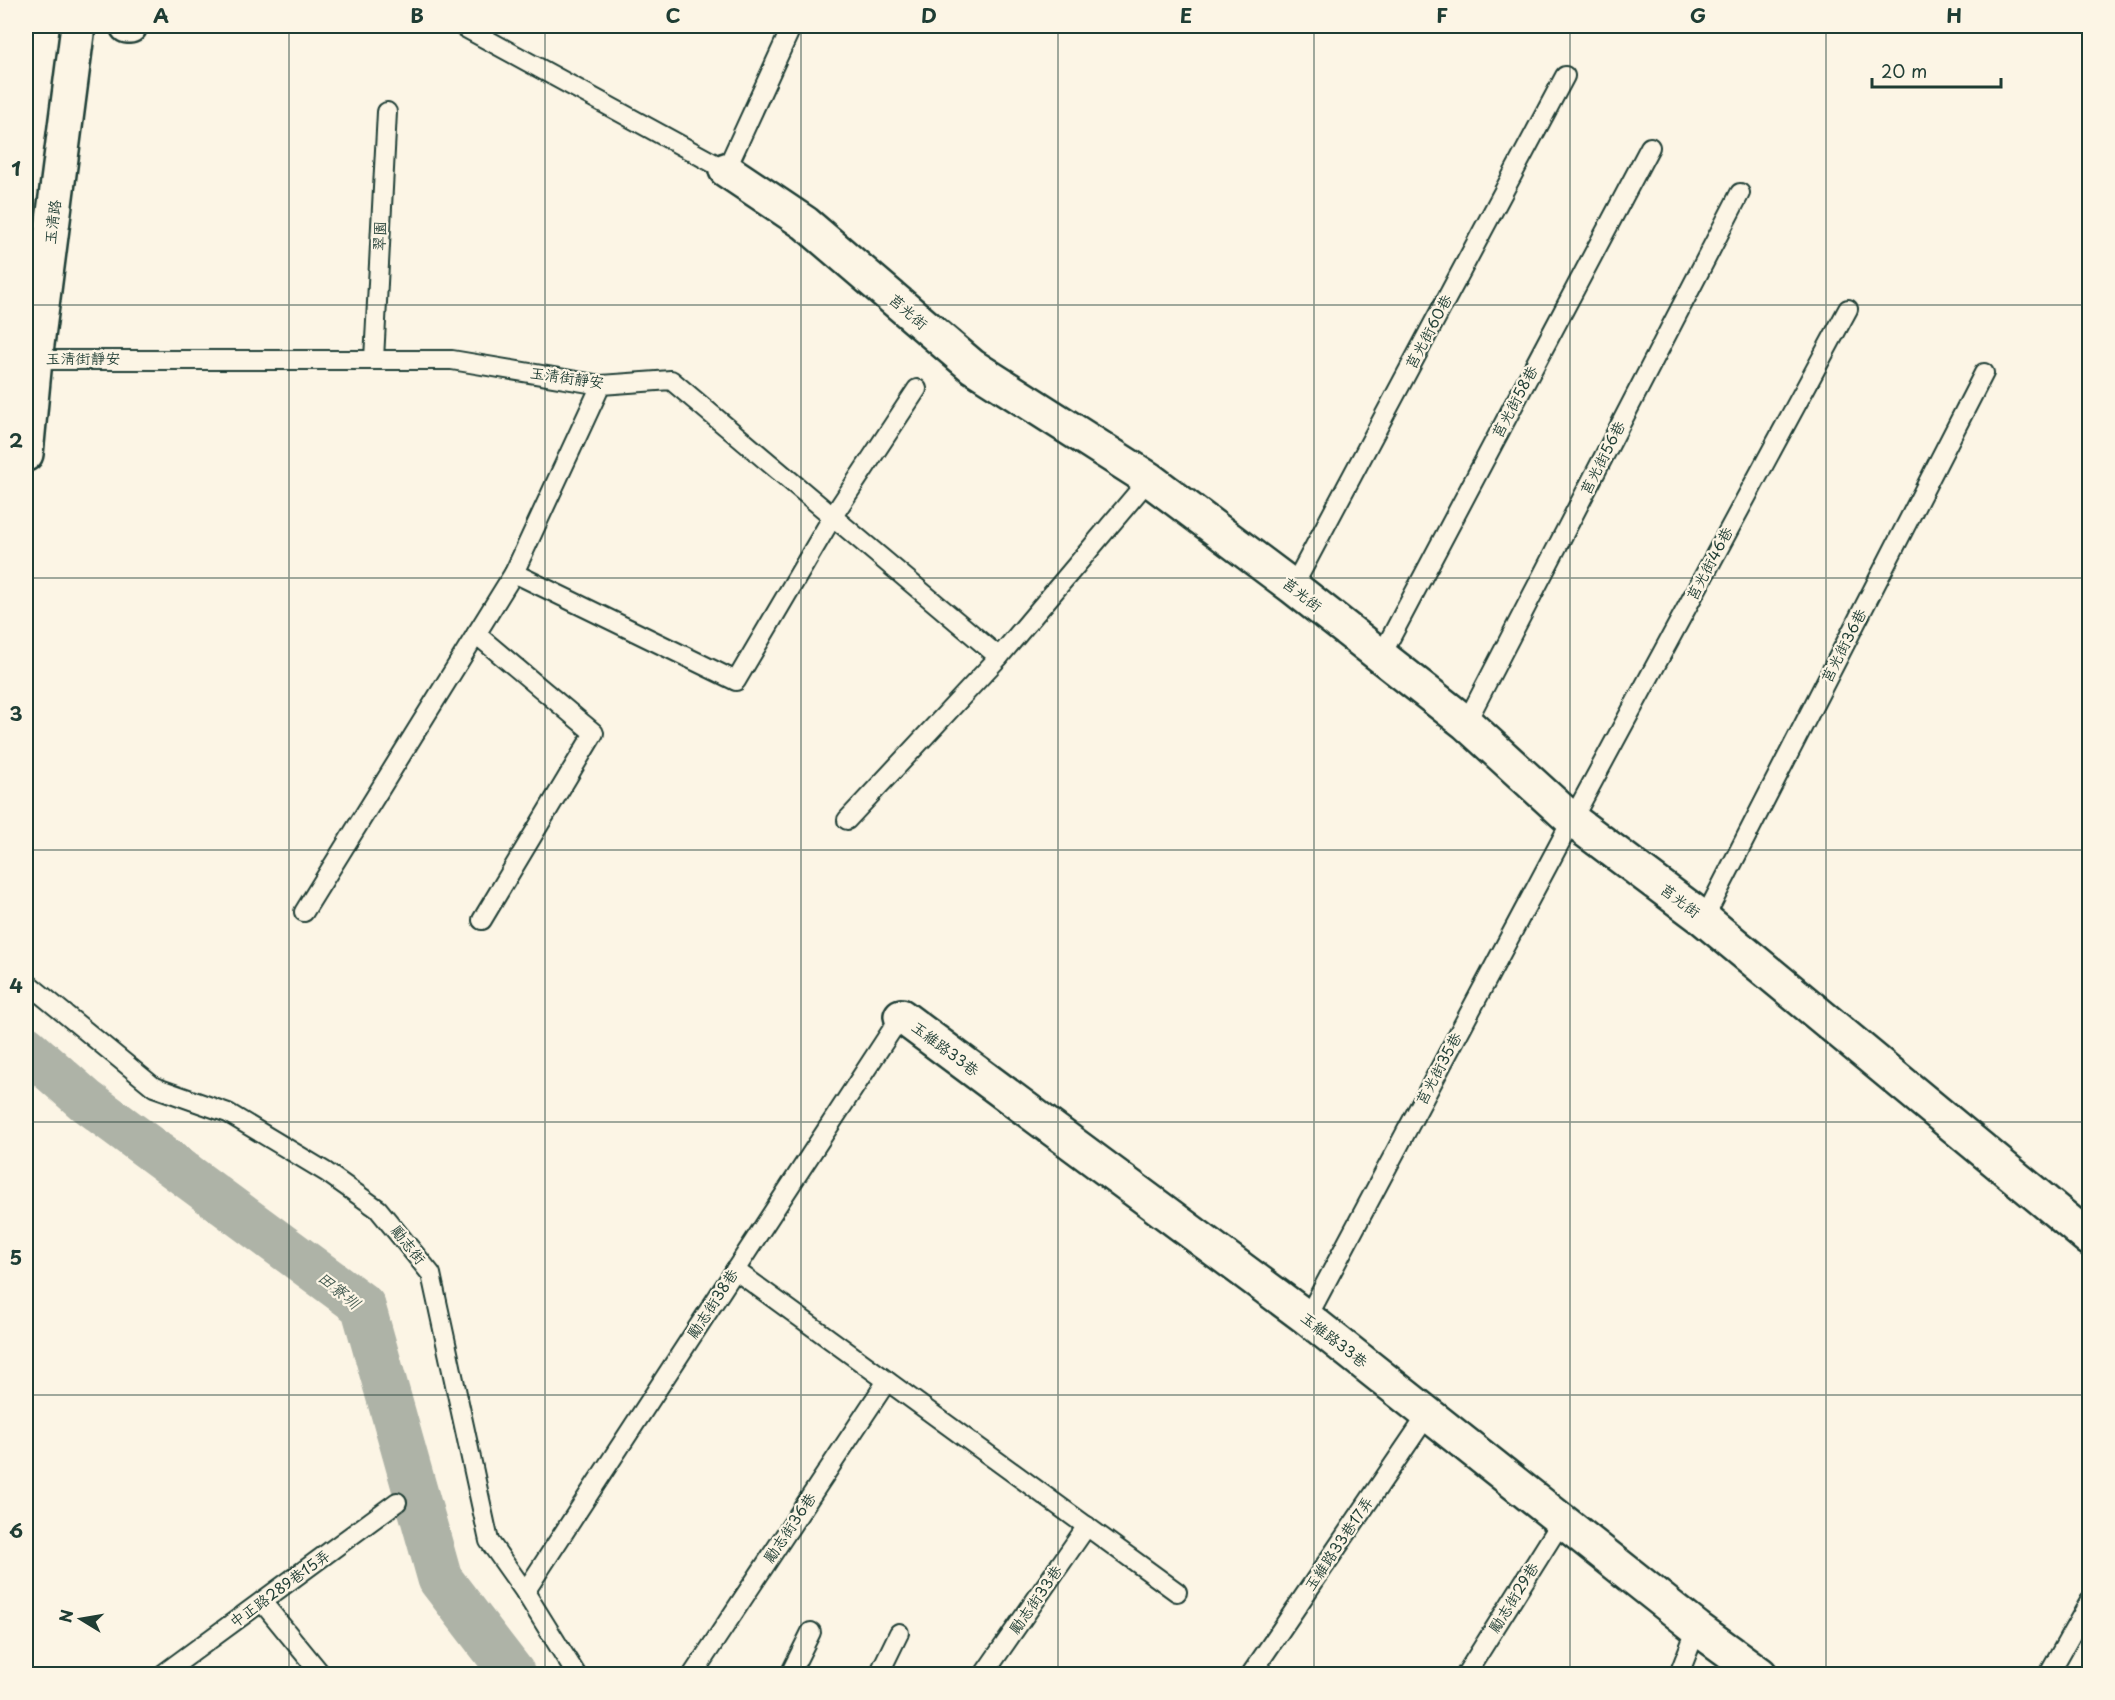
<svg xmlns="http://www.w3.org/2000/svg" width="2115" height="1700" font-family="'Playpen Sans','LXGW WenKai TC',sans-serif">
<rect width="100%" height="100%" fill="#fcf5e5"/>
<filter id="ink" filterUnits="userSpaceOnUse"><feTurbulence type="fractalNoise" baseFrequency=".0167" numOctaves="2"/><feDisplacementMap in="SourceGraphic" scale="12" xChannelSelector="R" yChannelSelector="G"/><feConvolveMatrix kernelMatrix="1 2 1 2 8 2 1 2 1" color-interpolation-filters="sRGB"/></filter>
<g filter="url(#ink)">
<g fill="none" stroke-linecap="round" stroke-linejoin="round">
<!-- canal -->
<polyline stroke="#aeb3a7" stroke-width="45" points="26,1048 86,1101 363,1306 440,1579 513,1674"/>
<!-- service casing -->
<g stroke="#1f3d34" stroke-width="22">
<g id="service">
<polyline points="462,26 726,170 792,26"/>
<polyline points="374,359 387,112"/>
<polyline points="35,360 452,360 601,385 671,380 999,657"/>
<polyline points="514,573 736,681 833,516 917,389"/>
<polyline points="1293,587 1565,76"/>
<polyline points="476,634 594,733 482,920"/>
<polyline points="1381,656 1650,147"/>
<polyline points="1466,723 1740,193"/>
<polyline points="847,820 999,657 1149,479"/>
<polyline points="304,912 514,573 601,385"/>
<polyline points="1704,919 1984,373"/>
<polyline points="26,982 154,1087 228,1113 326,1172 378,1209 431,1274 489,1541 525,1592 576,1674"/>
<polyline points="735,1270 1177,1592"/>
<polyline points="1307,1318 1572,820 1848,309"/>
<polyline points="525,1592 901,1016"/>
<polyline points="263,1603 321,1674"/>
<polyline points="163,1674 397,1502"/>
<polyline points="693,1674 887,1381"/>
<polyline points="790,1674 811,1632"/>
<polyline points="879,1674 899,1633"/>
<polyline points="984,1674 1087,1526"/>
<polyline points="1251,1674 1428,1414"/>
<polyline points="1466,1674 1562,1521"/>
<polyline points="1679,1674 1697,1628"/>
<polyline points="2049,1674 2090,1601"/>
</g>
</g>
<!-- minor casing -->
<g stroke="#1f3d34" stroke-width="38">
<g id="minor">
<polyline points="127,26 130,26"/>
<polyline points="726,170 805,223 972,366 1149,479 1293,587 1466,723 1572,820 1704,919 2090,1239"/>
<polyline points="901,1016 1307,1318 1697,1628 1760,1674"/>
</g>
</g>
<!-- tertiary casing -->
<g stroke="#1f3d34" stroke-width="38">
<polyline id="tertiary" points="26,454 35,360 78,26"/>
</g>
<!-- service -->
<use href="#service" stroke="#fcf5e5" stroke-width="18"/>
<!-- minor -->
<use href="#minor" stroke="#fcf5e5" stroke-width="33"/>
<!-- tertiary -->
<use href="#tertiary" stroke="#fcf5e5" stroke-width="33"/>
</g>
</g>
<!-- grid -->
<path fill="none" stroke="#1f3d34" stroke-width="1.5" stroke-opacity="0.55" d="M 289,26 L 289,1674M 545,26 L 545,1674M 801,26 L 801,1674M 1058,26 L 1058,1674M 1314,26 L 1314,1674M 1570,26 L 1570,1674M 1826,26 L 1826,1674M 26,305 L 2090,305M 26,578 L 2090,578M 26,850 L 2090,850M 26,1122 L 2090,1122M 26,1395 L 2090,1395"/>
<g text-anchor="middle" stroke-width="4.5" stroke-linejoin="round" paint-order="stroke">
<!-- street labels -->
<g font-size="15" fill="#1f3d34" stroke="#fcf5e5">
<text transform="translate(53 222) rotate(-83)" y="5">玉清路</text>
<text transform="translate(380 236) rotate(-87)" y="5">翠園</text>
<text transform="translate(908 312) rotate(41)" y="5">莒光街</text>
<text transform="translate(1429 332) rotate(-62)" y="5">莒光街60巷</text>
<text x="83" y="364">玉清街靜安</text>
<text transform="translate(567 378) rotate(8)" y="5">玉清街靜安</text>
<text transform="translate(1515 402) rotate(-62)" y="5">莒光街58巷</text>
<text transform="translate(1603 458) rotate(-63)" y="5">莒光街56巷</text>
<text transform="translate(1710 564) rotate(-62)" y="5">莒光街46巷</text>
<text transform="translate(1302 595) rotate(38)" y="5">莒光街</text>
<text transform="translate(1844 646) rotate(-63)" y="5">莒光街36巷</text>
<text transform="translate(1680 901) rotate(37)" y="5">莒光街</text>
<text transform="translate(945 1049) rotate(37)" y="5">玉維路33巷</text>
<text transform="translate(1439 1069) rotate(-62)" y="5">莒光街35巷</text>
<text transform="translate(408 1245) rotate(51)" y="5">勵志街</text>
<text transform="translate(713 1304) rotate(-57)" y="5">勵志街38巷</text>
<text transform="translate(1334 1340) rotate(38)" y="5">玉維路33巷</text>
<text transform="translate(790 1528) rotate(-56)" y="5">勵志街36巷</text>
<text transform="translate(1339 1544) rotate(-56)" y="5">玉維路33巷17弄</text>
<text transform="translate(280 1589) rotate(-36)" y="5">中正路289巷15弄</text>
<text transform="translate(1514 1598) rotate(-58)" y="5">勵志街29巷</text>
<text transform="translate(1036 1600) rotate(-55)" y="5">勵志街33巷</text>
</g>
<!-- water labels -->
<g font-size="16" font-style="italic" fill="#435a51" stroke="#fcf5e5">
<text transform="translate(339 1290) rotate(39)" y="6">田寮圳</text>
</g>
</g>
<!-- margin -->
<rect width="2115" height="1700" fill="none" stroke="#fcf5e5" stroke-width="66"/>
<!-- north arrow -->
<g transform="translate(81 1619) rotate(281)" stroke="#fcf5e5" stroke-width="4.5" paint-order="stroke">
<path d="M0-4.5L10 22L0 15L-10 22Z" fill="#1f3d34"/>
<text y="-9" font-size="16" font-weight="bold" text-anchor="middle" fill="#1f3d34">N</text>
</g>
<!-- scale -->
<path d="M1872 78v9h129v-9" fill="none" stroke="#1f3d34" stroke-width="3"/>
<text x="1881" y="78" font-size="18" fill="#1f3d34" stroke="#fcf5e5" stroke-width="4.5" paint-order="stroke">20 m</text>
<rect x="33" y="33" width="2049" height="1634" fill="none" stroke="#1f3d34" stroke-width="2"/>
<g font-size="20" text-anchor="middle" font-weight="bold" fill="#1f3d34">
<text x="161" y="23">A</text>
<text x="417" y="23">B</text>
<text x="673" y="23">C</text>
<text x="929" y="23">D</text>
<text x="1186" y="23">E</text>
<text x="1442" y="23">F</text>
<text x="1698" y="23">G</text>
<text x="1954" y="23">H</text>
<text x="16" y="176">1</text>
<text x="16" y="448">2</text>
<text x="16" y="721">3</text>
<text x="16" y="993">4</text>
<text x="16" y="1265">5</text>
<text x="16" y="1538">6</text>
</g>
</svg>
